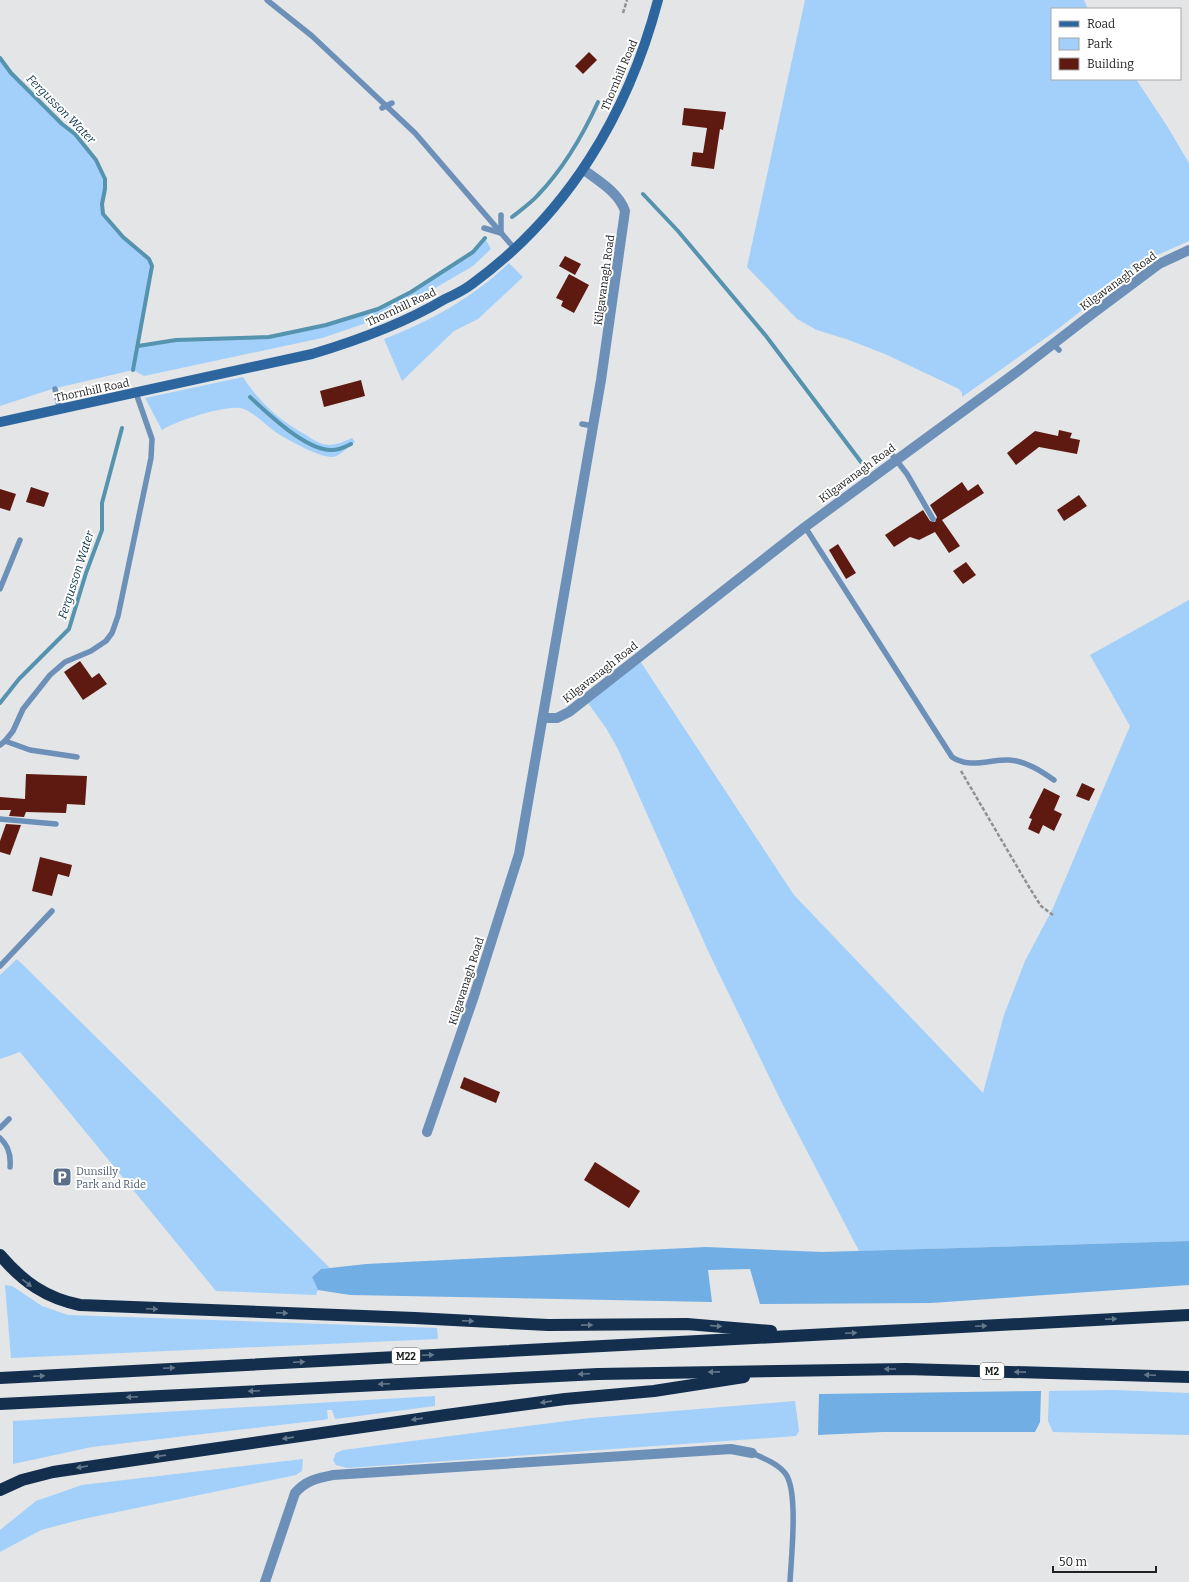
<svg xmlns="http://www.w3.org/2000/svg" width="1189" height="1582" font-family="Bitter,serif">
<rect width="100%" height="100%" fill="#e3e5e7"/>
<!-- green -->
<g fill="#a2d0fa">
<polygon points="805,0 1084,0 1088,9 1052,9 1052,79 1136,79 1167,126 1189,163 1189,241 1146,260 1054,332 962,397 962,393 959,389 885,354 846,339 817,330 797,319 747,267"/>
<path d="M 0,58 C 17,81 39,102 60,122 C 77,138 100,156 105,180 C 107,191 101,201 102,213 L 123,237 L 149,259 L 152,266 L 138,346 L 176,340 L 269,337 L 326,325 L 378,309 L 411,292 L 473,252 L 485,238 L 491,249 L 473,266 L 387,316 L 322,338 L 144,376 L 133,370 L 52,389 L 0,406 Z"/>
<path d="M 509,263 L 523,277 L 478,319 L 454,331 L 402,381 L 384,339 C 429,322 474,297 509,263 Z"/>
<path d="M 243,377 C 260,403 279,420 306,435 C 312,439 321,445 329,445 C 337,445 345,441 352,438 L 355,442 C 349,446 340,456 333,457 C 320,458 288,440 277,433 C 266,426 256,414 244,409 C 229,403 176,421 162,430 L 145,398 Z"/>
<polygon points="1189,600 1189,1241 859,1251 782,1103 709,953 618,749 606,728 588,703 640,661 794,895 983,1093 1004,1015 1025,961 1053,908 1130,726 1090,655"/>
<polygon points="17,959 330,1268 321,1269 312,1277 318,1290 316,1295 216,1291 20,1052 0,1059 0,975"/>
<polygon points="5,1285 12,1286 42,1306 68,1315 437,1328 438,1339 11,1358"/>
<polygon points="1114,1390 1189,1393 1189,1435 1053,1432 1048,1421 1049,1391"/>
<polygon points="435,1396 435,1406 335,1419 332,1410 327,1410 328,1419 323,1420 92,1447 13,1464 13,1421"/>
<polygon points="795,1401 799,1431 796,1436 347,1468 336,1465 333,1460 336,1453 343,1450 590,1418"/>
<polygon points="303,1459 302,1471 296,1475 83,1519 41,1530 0,1552 0,1530 36,1501 82,1485"/>
</g>
<!-- forest -->
<g fill="#71aee4">
<polygon points="1189,1241 1189,1285 931,1303 760,1304 750,1269 708,1270 712,1302 350,1295 318,1290 312,1277 321,1269 366,1264 706,1247 822,1252"/>
<polygon points="1041,1391 1040,1422 1035,1432 883,1432 818,1435 819,1394"/>
</g>
<g fill="none" stroke-linecap="round" stroke-linejoin="round">
<!-- stream -->
<g stroke="#5593ae" stroke-width="4">
<polyline points="0,58 11,73 62,124 75,134 96,160 105,179 105,189 102,204 103,214 123,237 149,259 152,266 133,370"/>
<polyline points="643,194 678,231 766,336 861,462"/>
<path d="M 512,217 C 521,210 531,203 538,195 C 563,169 583,135 598,102"/>
<polyline points="138,346 176,340 269,337 326,325 378,309 411,292 473,252 485,238"/>
<path d="M 250,397 C 268,414 305,449 330,450 C 338,451 345,447 351,444"/>
<polyline points="0,703 19,679 69,629 86,573 102,530 102,503 122,428"/>
</g>
</g>
<!-- building -->
<g fill="#5e1a10">
<polygon points="589,52 597,60 583,74 575,66"/>
<polygon points="684,108 726,112 723,130 720,129 714,169 691,166 693,152 703,153 707,128 682,125"/>
<polygon points="565,256 581,264 575,275 559,266"/>
<polygon points="569,274 589,285 574,313 561,306 563,301 556,298"/>
<polygon points="361,380 365,396 324,407 320,391"/>
<polygon points="1059,430 1072,433 1070,438 1080,440 1077,454 1039,447 1016,465 1007,453 1035,431 1058,436"/>
<polygon points="962,482 968,491 978,484 984,493 942,520 960,546 949,553 935,532 919,540 910,537 894,547 885,535 923,510 930,521 935,522 937,517 930,505"/>
<polygon points="31,487 49,493 44,507 26,502"/>
<polygon points="0,489 16,494 10,511 0,508"/>
<polygon points="1079,495 1087,506 1064,521 1057,510"/>
<polygon points="838,544 856,573 846,579 829,550"/>
<polygon points="966,562 976,575 963,584 953,571"/>
<polygon points="80,661 92,678 99,673 107,684 83,700 64,672"/>
<polygon points="26,774 87,776 85,805 67,804 66,813 26,812 24,817 9,816 11,810 0,810 0,797 25,799"/>
<polygon points="1082,783 1095,789 1089,801 1076,796"/>
<polygon points="1044,788 1060,796 1054,810 1062,814 1054,831 1043,825 1039,834 1028,829 1032,819 1029,818"/>
<polygon points="6,824 21,825 10,855 0,852 0,841"/>
<polygon points="40,857 72,865 69,877 58,874 52,896 32,891"/>
<polygon points="464,1077 500,1092 496,1103 460,1088"/>
<polygon points="595,1162 640,1191 629,1208 584,1180"/>
</g>
<g fill="none" stroke-linecap="round" stroke-linejoin="round">
<!-- path -->
<g stroke="#909193" stroke-width="2.5" stroke-dasharray="4 2" stroke-linecap="butt">
<polyline points="623,13 627,0"/>
<polyline points="961,771 1029,887 1041,906 1053,915"/>
</g>
<!-- lane -->
<g stroke="#6c90b8" stroke-width="5.5">
<polyline points="267,0 312,36 415,133 515,249"/>
<polyline points="382,108 392,103"/>
<polyline points="484,228 501,233 501,215"/>
<polyline points="1053,344 1059,350"/>
<polyline points="55,389 60,410"/>
<polyline points="582,424 593,426"/>
<polyline points="890,452 907,474 933,519"/>
<path d="M 805,527 L 952,757 C 969,769 991,759 1009,760 C 1026,761 1041,771 1054,780"/>
<polyline points="0,589 20,540"/>
<polyline points="5,741 13,731 23,709 50,675 65,662 91,651 106,641 112,633 118,616 151,458 152,439 136,393"/>
<polyline points="0,745 5,741 30,750 77,757"/>
<polyline points="0,819 56,824"/>
<polyline points="0,966 52,911"/>
<polyline points="0,1128 9,1119"/>
<path d="M 0,1138 C 8,1145 11,1156 10,1167"/>
<path d="M 752,1453 C 763,1458 777,1463 785,1473 C 799,1490 791,1559 790,1582"/>
</g>
<!-- street -->
<g stroke="#6c90b8" stroke-width="10">
<polyline points="543,718 557,718 569,712 805,527 1018,371 1092,314 1159,264 1189,250"/>
<path d="M 427,1132 L 474,996 L 519,854 L 601,380 L 625,211 C 619,193 599,181 584,170"/>
<path d="M 265,1582 L 295,1493 C 306,1480 318,1478 333,1475 L 731,1449 L 752,1453"/>
</g>
<!-- secondary -->
<path stroke="#2d669f" stroke-width="10" d="M 0,422 L 312,354 C 359,340 403,324 445,299 C 454,295 464,290 472,284 C 568,214 628,114 658,0"/>
<!-- highway -->
<g stroke="#132f4d" stroke-width="12">
<path d="M 0,1255 C 23,1282 46,1298 80,1305 L 415,1318 L 548,1325 L 687,1324 L 771,1331"/>
<polyline points="0,1378 1189,1315"/>
<polyline points="0,1404 598,1374 906,1369 1189,1377"/>
<polyline points="0,1490 22,1480 53,1472 121,1462 446,1415 565,1399 654,1391 744,1377"/>
</g>
</g>
<!-- one-way arrows -->
<defs><path id="oneway-solid" d="M-6-.8H1V-3.2L6.5 0L1 3.2V.8H-6Z"/></defs>
<g fill="#66788b">
<use href="#oneway-solid" transform="translate(27 1283) rotate(37)"/>
<use href="#oneway-solid" transform="translate(152 1309) rotate(2)"/>
<use href="#oneway-solid" transform="translate(282 1313) rotate(2)"/>
<use href="#oneway-solid" transform="translate(1111 1319) rotate(-3)"/>
<use href="#oneway-solid" transform="translate(468 1321) rotate(3)"/>
<use href="#oneway-solid" transform="translate(587 1325) rotate(-1)"/>
<use href="#oneway-solid" transform="translate(716 1326) rotate(5)"/>
<use href="#oneway-solid" transform="translate(981 1326) rotate(-3)"/>
<use href="#oneway-solid" transform="translate(851 1333) rotate(-3)"/>
<use href="#oneway-solid" transform="translate(428 1355) rotate(-3)"/>
<use href="#oneway-solid" transform="translate(299 1362) rotate(-3)"/>
<use href="#oneway-solid" transform="translate(169 1368) rotate(-3)"/>
<use href="#oneway-solid" transform="translate(890 1369) rotate(180)"/>
<use href="#oneway-solid" transform="translate(714 1372) rotate(179)"/>
<use href="#oneway-solid" transform="translate(1020 1372) rotate(-179)"/>
<use href="#oneway-solid" transform="translate(584 1374) rotate(177)"/>
<use href="#oneway-solid" transform="translate(1150 1375) rotate(-178)"/>
<use href="#oneway-solid" transform="translate(39 1376) rotate(-3)"/>
<use href="#oneway-solid" transform="translate(384 1384) rotate(177)"/>
<use href="#oneway-solid" transform="translate(254 1391) rotate(177)"/>
<use href="#oneway-solid" transform="translate(132 1397) rotate(177)"/>
<use href="#oneway-solid" transform="translate(546 1402) rotate(172)"/>
<use href="#oneway-solid" transform="translate(417 1419) rotate(172)"/>
<use href="#oneway-solid" transform="translate(288 1438) rotate(172)"/>
<use href="#oneway-solid" transform="translate(160 1456) rotate(172)"/>
<use href="#oneway-solid" transform="translate(82 1467) rotate(171)"/>
</g>
<!-- icons -->
<defs>
<g id="parking-square" transform="scale(1)"><rect x="-9" y="-9" width="18" height="18" rx="4" fill="#5c6f8a" stroke="#fff"/><path d="M-3.5-5.5H1a3.5 3.5 0 0 1 0 7H-1V5.5H-3.5ZM-1-3.4V-.6H.8a1.4 1.4 0 0 0 0-2.8Z" fill="#fff"/></g>
</defs>
<g fill-rule="evenodd">
<use href="#parking-square" x="62" y="1177"/>
</g>
<g text-anchor="middle" stroke-width="4" stroke-linejoin="round" paint-order="stroke">
<!-- shield labels -->
<g fill="#fff" stroke="#646465" stroke-width="1">
<rect x="392" y="1348" width="28" height="16" rx="3"/>
<rect x="980" y="1363" width="24" height="16" rx="3"/>
</g>
<g font-size="10" font-weight="bold" fill="#212223">
<text x="406" y="1360">M22</text>
<text x="992" y="1375">M2</text>
</g>
<!-- street labels -->
<g font-size="11" fill="#212223" stroke="#fff">
<text transform="translate(619 75) rotate(-67)" y="4">Thornhill Road</text>
<text transform="translate(604 280) rotate(-82)" y="4">Kilgavanagh Road</text>
<text transform="translate(1118 281) rotate(-36)" y="4">Kilgavanagh Road</text>
<text transform="translate(401 307) rotate(-25)" y="4">Thornhill Road</text>
<text transform="translate(92 390) rotate(-12)" y="4">Thornhill Road</text>
<text transform="translate(857 473) rotate(-36)" y="4">Kilgavanagh Road</text>
<text transform="translate(600 672) rotate(-38)" y="4">Kilgavanagh Road</text>
<text transform="translate(466 981) rotate(-72)" y="4">Kilgavanagh Road</text>
</g>
<!-- service labels -->
<g font-size="11" fill="#4e5e75" stroke="#fff" text-anchor="start">
<text x="76" y="1175">Dunsilly<tspan x="76" dy="13">Park and Ride</tspan></text>
</g>
<!-- water labels -->
<g font-size="12" font-style="italic" fill="#133b4b" stroke="#fff">
<text transform="translate(61 109) rotate(45)" y="4">Fergusson Water</text>
<text transform="translate(76 575) rotate(-72)" y="4">Fergusson Water</text>
</g>
</g>
<!-- legend -->
<rect x="1051" y="8" width="130" height="72" fill="#ffffff" stroke="#a6a7a7"/>
<rect x="1059" y="21" width="20" height="6" fill="#2d669f" stroke="#a6a7a7"/>
<text x="1087" y="28" font-size="12" fill="#212223">Road</text>
<rect x="1059" y="38" width="20" height="12" fill="#a2d0fa" stroke="#a6a7a7"/>
<text x="1087" y="48" font-size="12" fill="#212223">Park</text>
<rect x="1059" y="58" width="20" height="12" fill="#5e1a10" stroke="#a6a7a7"/>
<text x="1087" y="68" font-size="12" fill="#212223">Building</text>
<!-- scale -->
<path d="M1053 1566v6h103v-6" fill="none" stroke="#212223" stroke-width="2"/>
<text x="1059" y="1566" font-size="12" fill="#212223" stroke="#ffffff" stroke-width="3" paint-order="stroke">50 m</text>
</svg>
